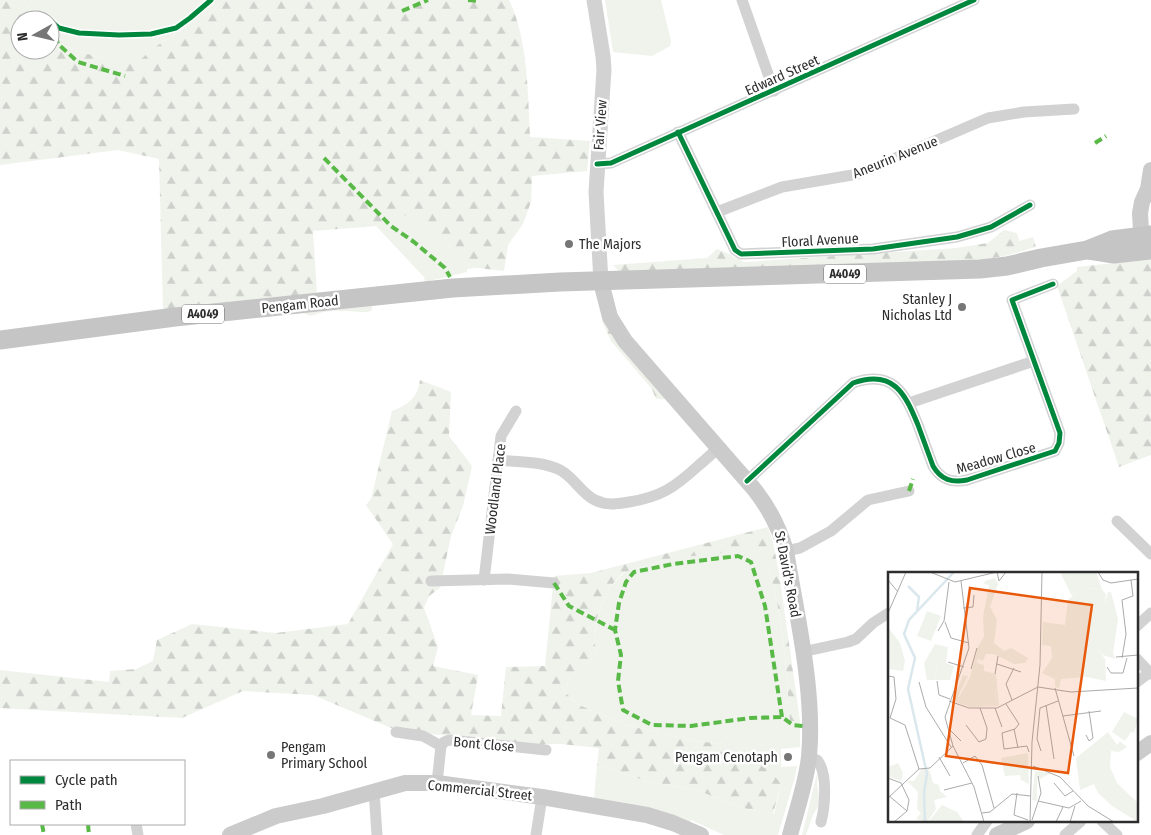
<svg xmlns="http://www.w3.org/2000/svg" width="1151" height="835" font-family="'Fira Sans Condensed',sans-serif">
<defs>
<pattern id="forest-firs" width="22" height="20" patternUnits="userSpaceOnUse" patternTransform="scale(1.25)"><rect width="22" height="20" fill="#f0f3ec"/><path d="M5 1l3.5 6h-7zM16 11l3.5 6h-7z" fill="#ced1cb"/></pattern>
</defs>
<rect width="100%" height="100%" fill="#fff"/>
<!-- green -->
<g fill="#f0f3ec">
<polygon points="24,0 224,0 216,8 155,47 141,59 103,59 50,41 50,20 36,20"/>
<polygon points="605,0 661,0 671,41 670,46 652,56 613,52"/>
<polygon points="398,214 415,216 453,249 470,267 478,268 467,269 467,272 425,282 424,277 376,226"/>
<path d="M 372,306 L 372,310 L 368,312 C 353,312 338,309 323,312 C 316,314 310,318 304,313 Z"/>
<path d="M 761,547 C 783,604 786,661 790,720 L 800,721 L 800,747 L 781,749 L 781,767 L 797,766 L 795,777 L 778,835 L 724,835 L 691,820 L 690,823 L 594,798 L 597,765 L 646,781 L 696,790 L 747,809 L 774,814 L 781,784 L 725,744 L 694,741 L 626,725 L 577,704 L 565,692 L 569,680 L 598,653 L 594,642 L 597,619 L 607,590 L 624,573 L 668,559 Z"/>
<polygon points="818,769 817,784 820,803 813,815 806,835 802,835"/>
</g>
<!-- forest -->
<g fill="url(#forest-firs)">
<path d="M 0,0 L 24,0 L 36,20 L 20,20 L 20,50 L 50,50 L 50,41 L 103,59 L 141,59 L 155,47 L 216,8 L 224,0 L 509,0 C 528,39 528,94 530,137 L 590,141 L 587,171 L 532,176 L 531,202 L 523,224 L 508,245 L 504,271 L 470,267 L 453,249 L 415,217 L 398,214 L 376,226 L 313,231 L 317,294 L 163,310 L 159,159 L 118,150 L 0,165 Z"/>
<path d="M 1004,230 L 1017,233 L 1019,241 L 1033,237 L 1036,247 L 1005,256 L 971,261 L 619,271 L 613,265 L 707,258 L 717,249 C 729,253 733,257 744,262 L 956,248 L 988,243 Z"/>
<polygon points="1151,259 1151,455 1119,467 1057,286 1077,271 1077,267"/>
<polygon points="604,320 667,399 656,399 652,389 611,341 602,321"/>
<path d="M 420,380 L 451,392 L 449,436 L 472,466 L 463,506 L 451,536 L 440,588 L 429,596 L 424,608 L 438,647 L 433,666 L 478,675 L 471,715 L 501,716 L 506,667 L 545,666 L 554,576 L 591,573 L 768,527 L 773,542 L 779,573 L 800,721 L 790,721 C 786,662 783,603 761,548 L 668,559 L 623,573 L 607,590 L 597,618 L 594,642 L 598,653 L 569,680 L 565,692 L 577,704 L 626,725 L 694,741 L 725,744 L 748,752 L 765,764 L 781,784 L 773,814 L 747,809 L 696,790 L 646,781 L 597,765 L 599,748 L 561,744 L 531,744 L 431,734 L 391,728 L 313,695 L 243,691 L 182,718 L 0,708 L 0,670 L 109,682 L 110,671 L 136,669 L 153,661 L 157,640 L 192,624 L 276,633 L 348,624 L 393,544 L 366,505 L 371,499 L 392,411 C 409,404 417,399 420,380 Z"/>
</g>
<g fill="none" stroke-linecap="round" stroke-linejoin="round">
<!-- minor -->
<g stroke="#d2d2d2" stroke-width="11">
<polyline points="742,0 774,91"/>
<polyline points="678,132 735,250 741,254 873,249 957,237 991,227 1030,205"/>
<polyline points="597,164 611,163 974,0"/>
<polyline points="717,212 782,187 858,174 988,118 1024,112 1074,109"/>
<polyline points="909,403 1034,361"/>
<path d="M 498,460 C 517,462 540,461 558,469 C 574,476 580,493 595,500 C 607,506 617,504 629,502 C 661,497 675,487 698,466 C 705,460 712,454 718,448"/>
<path d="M 747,481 L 853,383 C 893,369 905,393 918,425 C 923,439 928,452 933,466 C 941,480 952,483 967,480 L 1055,451 L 1059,443 L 1060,433 L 1012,300 L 1053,284"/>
<polyline points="1117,521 1151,554"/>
<polyline points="786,551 800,548 831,531 868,500 909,491"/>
<polyline points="484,580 501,436 516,411"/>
<polyline points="431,581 508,579 554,583"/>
<polyline points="1137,626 1151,613"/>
<polyline points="802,652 848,642 856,639 873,623 890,612"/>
<polyline points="1137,659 1151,674"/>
<polyline points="1137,682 1150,672"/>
<polyline points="396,732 423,736 441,746 444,742 449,740 546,750"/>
<path d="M 809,758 L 817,760 C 828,772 825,807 821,822"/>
<polyline points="437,783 441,746"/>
<polyline points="374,791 377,835"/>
<polyline points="1102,821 1117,835"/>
<polyline points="136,824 138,835"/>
<polyline points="536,835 542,797"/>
<polyline points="977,835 987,821"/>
<polyline points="1065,835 1081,821"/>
</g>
<!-- tertiary -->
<polyline stroke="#d2d2d2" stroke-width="15" points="594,0 603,56 604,70 596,192 601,282"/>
<!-- secondary -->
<g stroke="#cbcbcb" stroke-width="16">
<polyline points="1142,249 1140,213 1142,202 1148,189 1151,170"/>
<path d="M 601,282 L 610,317 L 625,341 L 754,489 C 770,509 779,527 786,551 C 797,617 815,691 809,757 C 806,783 797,809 790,835"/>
<polyline points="1137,753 1151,743"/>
<polyline points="230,835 276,816 323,806 405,783 437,783 542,797 647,815 673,823 701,835"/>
<polyline points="997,835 1027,821"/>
</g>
<!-- primary -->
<g stroke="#c5c5c5" stroke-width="19">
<polyline points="1089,250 1114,254 1151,250"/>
<polyline points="0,340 175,317 453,288 560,282 980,269 1007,266 1041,258 1087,250 1112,240 1151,235"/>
</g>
<!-- quiet -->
<g stroke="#58b947" stroke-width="4" stroke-dasharray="8 4" stroke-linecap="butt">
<polyline points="468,0 479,1"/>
<polyline points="402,11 428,0"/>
<polyline points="53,24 58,44 78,62 125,76"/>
<polyline points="1095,143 1106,136"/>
<polyline points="324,158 391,226 414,242 445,268 450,277"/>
<polyline points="909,491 913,479"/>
<polyline points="554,583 569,606 615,630"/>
<polyline points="782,717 765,606 751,562 738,556 673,564 634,572 626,582 619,603 615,630 621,655 618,681 623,710 652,725 691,726 750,718 782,717 793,725 803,726"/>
<polyline points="42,824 44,835"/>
<polyline points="88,824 89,835"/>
</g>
<!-- cycleway casing -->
<g stroke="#fff" stroke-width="8">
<g id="cycleway">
<polyline points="50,20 59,28 79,33 119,35 151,34 176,28 190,18 211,0"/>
<polyline points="678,132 735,250 741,254 873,249 957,237 991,227 1030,205"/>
<polyline points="597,164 611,163 974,0"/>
<path d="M 747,481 L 853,383 C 893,369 905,393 918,425 C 923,439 928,452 933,466 C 941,480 952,483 967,480 L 1055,451 L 1059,443 L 1060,433 L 1012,300 L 1053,284"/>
</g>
</g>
<!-- cycleway -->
<use href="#cycleway" stroke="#00873e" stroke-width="5"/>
</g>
<!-- markers -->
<g fill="#767676" stroke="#fff" stroke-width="2">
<circle cx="569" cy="244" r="5"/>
<circle cx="962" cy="307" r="5"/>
<circle cx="271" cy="755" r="5"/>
<circle cx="788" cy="757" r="5"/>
</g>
<g text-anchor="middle" stroke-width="5" stroke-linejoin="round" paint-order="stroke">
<!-- shield labels -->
<g fill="#fff" stroke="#6c6c6c" stroke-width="1">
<rect x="824" y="264.5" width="42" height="19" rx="4"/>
<rect x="182" y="304.5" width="42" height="19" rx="4"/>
</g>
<g font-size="12" font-weight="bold" fill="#2d2d2d">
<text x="845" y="278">A4049</text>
<text x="203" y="318">A4049</text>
</g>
<!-- street labels -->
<g font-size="14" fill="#2d2d2d" stroke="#fff">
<text transform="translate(782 75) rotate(-24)" y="5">Edward Street</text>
<text transform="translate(600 125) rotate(-86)" y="5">Fair View</text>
<text transform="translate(895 157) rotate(-22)" y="5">Aneurin Avenue</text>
<text transform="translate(820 240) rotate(-3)" y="5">Floral Avenue</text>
<text transform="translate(300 304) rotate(-6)" y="5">Pengam Road</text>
<text transform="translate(996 458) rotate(-16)" y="5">Meadow Close</text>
<text transform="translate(495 489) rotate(-83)" y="5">Woodland Place</text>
<text transform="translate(788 574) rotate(79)" y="5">St David's Road</text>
<text transform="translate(484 744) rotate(5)" y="5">Bont Close</text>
<text transform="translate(480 790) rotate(6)" y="5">Commercial Street</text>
</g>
<!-- poi labels -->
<g font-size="14" fill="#2d2d2d" stroke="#fff" text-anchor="start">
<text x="579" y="249">The Majors</text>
<text x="952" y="304" text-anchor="end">Stanley J<tspan x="952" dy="16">Nicholas Ltd</tspan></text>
<text x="281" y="752">Pengam<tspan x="281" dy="16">Primary School</tspan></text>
<text x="778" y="762" text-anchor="end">Pengam Cenotaph</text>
</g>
</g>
<!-- overview -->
<g transform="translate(888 572)">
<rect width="250" height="250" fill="#fff"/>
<path d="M 172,0 L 208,0 L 215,20 L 212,16 L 192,17 L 184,24 ZM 220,20 L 223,20 L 230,47 L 225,82 L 228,87 L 215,83 L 203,71 L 192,52 L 197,39 L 217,31 ZM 39,39 L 53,44 L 43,69 L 29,64 ZM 0,55 L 12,71 L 17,89 L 15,99 L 0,97 ZM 50,88 L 66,94 L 62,108 L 47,108 ZM 91,101 L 107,112 L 108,133 L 82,135 L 65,129 L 75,103 L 80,104 L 70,125 L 80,123 ZM 236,140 L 250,147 L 246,161 L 243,160 L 237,169 L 224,160 ZM 10,191 L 15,201 L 13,209 L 0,204 L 0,195 ZM 147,199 L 163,201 L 152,207 L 149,203 L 149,229 L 144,228 ZM 54,233 L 69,240 L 76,250 L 40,250 Z" fill="#f0f3ec"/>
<path d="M 107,6 L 110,12 L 102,35 L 109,48 L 106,71 L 116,79 L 123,76 L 140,86 L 137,91 L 126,92 L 106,82 L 98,82 L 95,89 L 90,87 L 89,91 L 96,93 L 96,99 L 108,102 L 111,134 L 82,135 L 108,132 L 107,112 L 91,101 L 79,127 L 73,131 L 69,129 L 82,105 L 90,75 L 96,64 L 95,45 L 101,13 L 96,12 L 97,9 ZM 212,16 L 218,22 L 217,31 L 197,39 L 192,52 L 217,87 L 218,109 L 198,105 L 173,107 L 171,116 L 167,115 L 167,107 L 154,101 L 164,86 L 163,74 L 154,73 L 155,50 L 177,53 L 180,28 L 192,17 ZM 220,160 L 229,173 L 232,169 L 239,175 L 231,180 L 223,179 L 222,195 L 229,211 L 250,231 L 250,250 L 224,234 L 210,221 L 206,212 L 192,218 L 188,186 ZM 140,181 L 141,212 L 133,208 L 132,203 L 117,204 L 113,186 ZM 34,197 L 41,197 L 45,211 L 51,213 L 52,219 L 59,225 L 46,228 L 48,237 L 39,250 L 28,247 L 33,241 L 29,237 L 30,220 L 19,209 L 26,209 Z" fill="#f0f3ec"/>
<path d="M 47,72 L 60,75 L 58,91 L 50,89 L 47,108 L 39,108 L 36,91 Z" fill="#f0f3ec"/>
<path fill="none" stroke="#dae8ee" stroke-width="2.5" d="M 20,14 L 31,25 L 29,39M 37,250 L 36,220 L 39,202 L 20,117 L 27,86 L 16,62 L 21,48 L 66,0"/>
<path fill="none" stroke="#ababab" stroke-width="1" d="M 42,0 L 67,10 L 109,0M 109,0 L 111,9 L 118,0M 210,0 L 215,8 L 223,11 L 250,7M 0,8 L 10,20M 73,9 L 81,76 L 57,145 L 65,174 L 86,215 L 96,250M 75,36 L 85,35 L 86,23M 0,41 L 18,0M 57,50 L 63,66 L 81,71M 50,59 L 56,49 L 61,10M 228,85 L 250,83M 234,86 L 238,62 L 234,28 L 245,24 L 243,8M 60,90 L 76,95M 109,92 L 133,100M 219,95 L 223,101 L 235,101 L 239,86M 83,97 L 89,76M 107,102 L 110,84M 0,104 L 6,105 L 8,127 L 2,146 L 17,153 L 31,197M 49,109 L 51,123 L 62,127M 31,110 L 38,135 L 63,175M 150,115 L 183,120 L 250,116M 167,116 L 186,184M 124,128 L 118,112 L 126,96M 61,129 L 81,136 L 109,136 L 150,115M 118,132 L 131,152 L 127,157 L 114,161 L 116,177 L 139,174 L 141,180M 158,133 L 166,187M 107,136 L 114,155M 175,144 L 213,139M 78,153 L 91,170 L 98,167 L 99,156 L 92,136M 61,157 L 73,169M 126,157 L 130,176M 198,163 L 201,169 L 205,166 L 201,139M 153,179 L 149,167 L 152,136 L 170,129M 51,185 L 62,204M 75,191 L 87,184 L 94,193 L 106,236M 145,194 L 172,205 L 200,234 L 226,250M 42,196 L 65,174M 0,206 L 13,211 L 21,228 L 19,239 L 6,250M 166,211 L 177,224 L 185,219M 56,218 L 84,211M 129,221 L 126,243 L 140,248M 0,223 L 19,239M 0,226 L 31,197 L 42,196M 150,229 L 181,236 L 193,229M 94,241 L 102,240 L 124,222 L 143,224M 144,248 L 153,221 L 150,204M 142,250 L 144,170 L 152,93 L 154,0M 168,250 L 175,235M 182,250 L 187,234"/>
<path fill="#e8590c" fill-opacity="0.15" stroke="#e8590c" stroke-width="2.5" d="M 82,16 L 204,33 L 180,201 L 58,184 Z"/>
<rect width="250" height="250" fill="none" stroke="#2d2d2d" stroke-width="2.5"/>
</g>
<!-- legend -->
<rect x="10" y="760" width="175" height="65" fill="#ffffff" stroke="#ababab"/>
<rect x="20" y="776" width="25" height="8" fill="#00873e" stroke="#ababab"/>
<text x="55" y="785" font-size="15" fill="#2d2d2d">Cycle path</text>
<rect x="20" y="801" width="25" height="8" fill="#58b947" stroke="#ababab"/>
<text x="55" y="810" font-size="15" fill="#2d2d2d">Path</text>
<!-- north arrow -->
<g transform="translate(35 35) rotate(262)"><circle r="24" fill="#ffffff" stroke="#ababab"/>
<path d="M0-4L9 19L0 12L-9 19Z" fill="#767676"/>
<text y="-8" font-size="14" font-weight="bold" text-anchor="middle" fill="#2d2d2d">N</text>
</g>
</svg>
